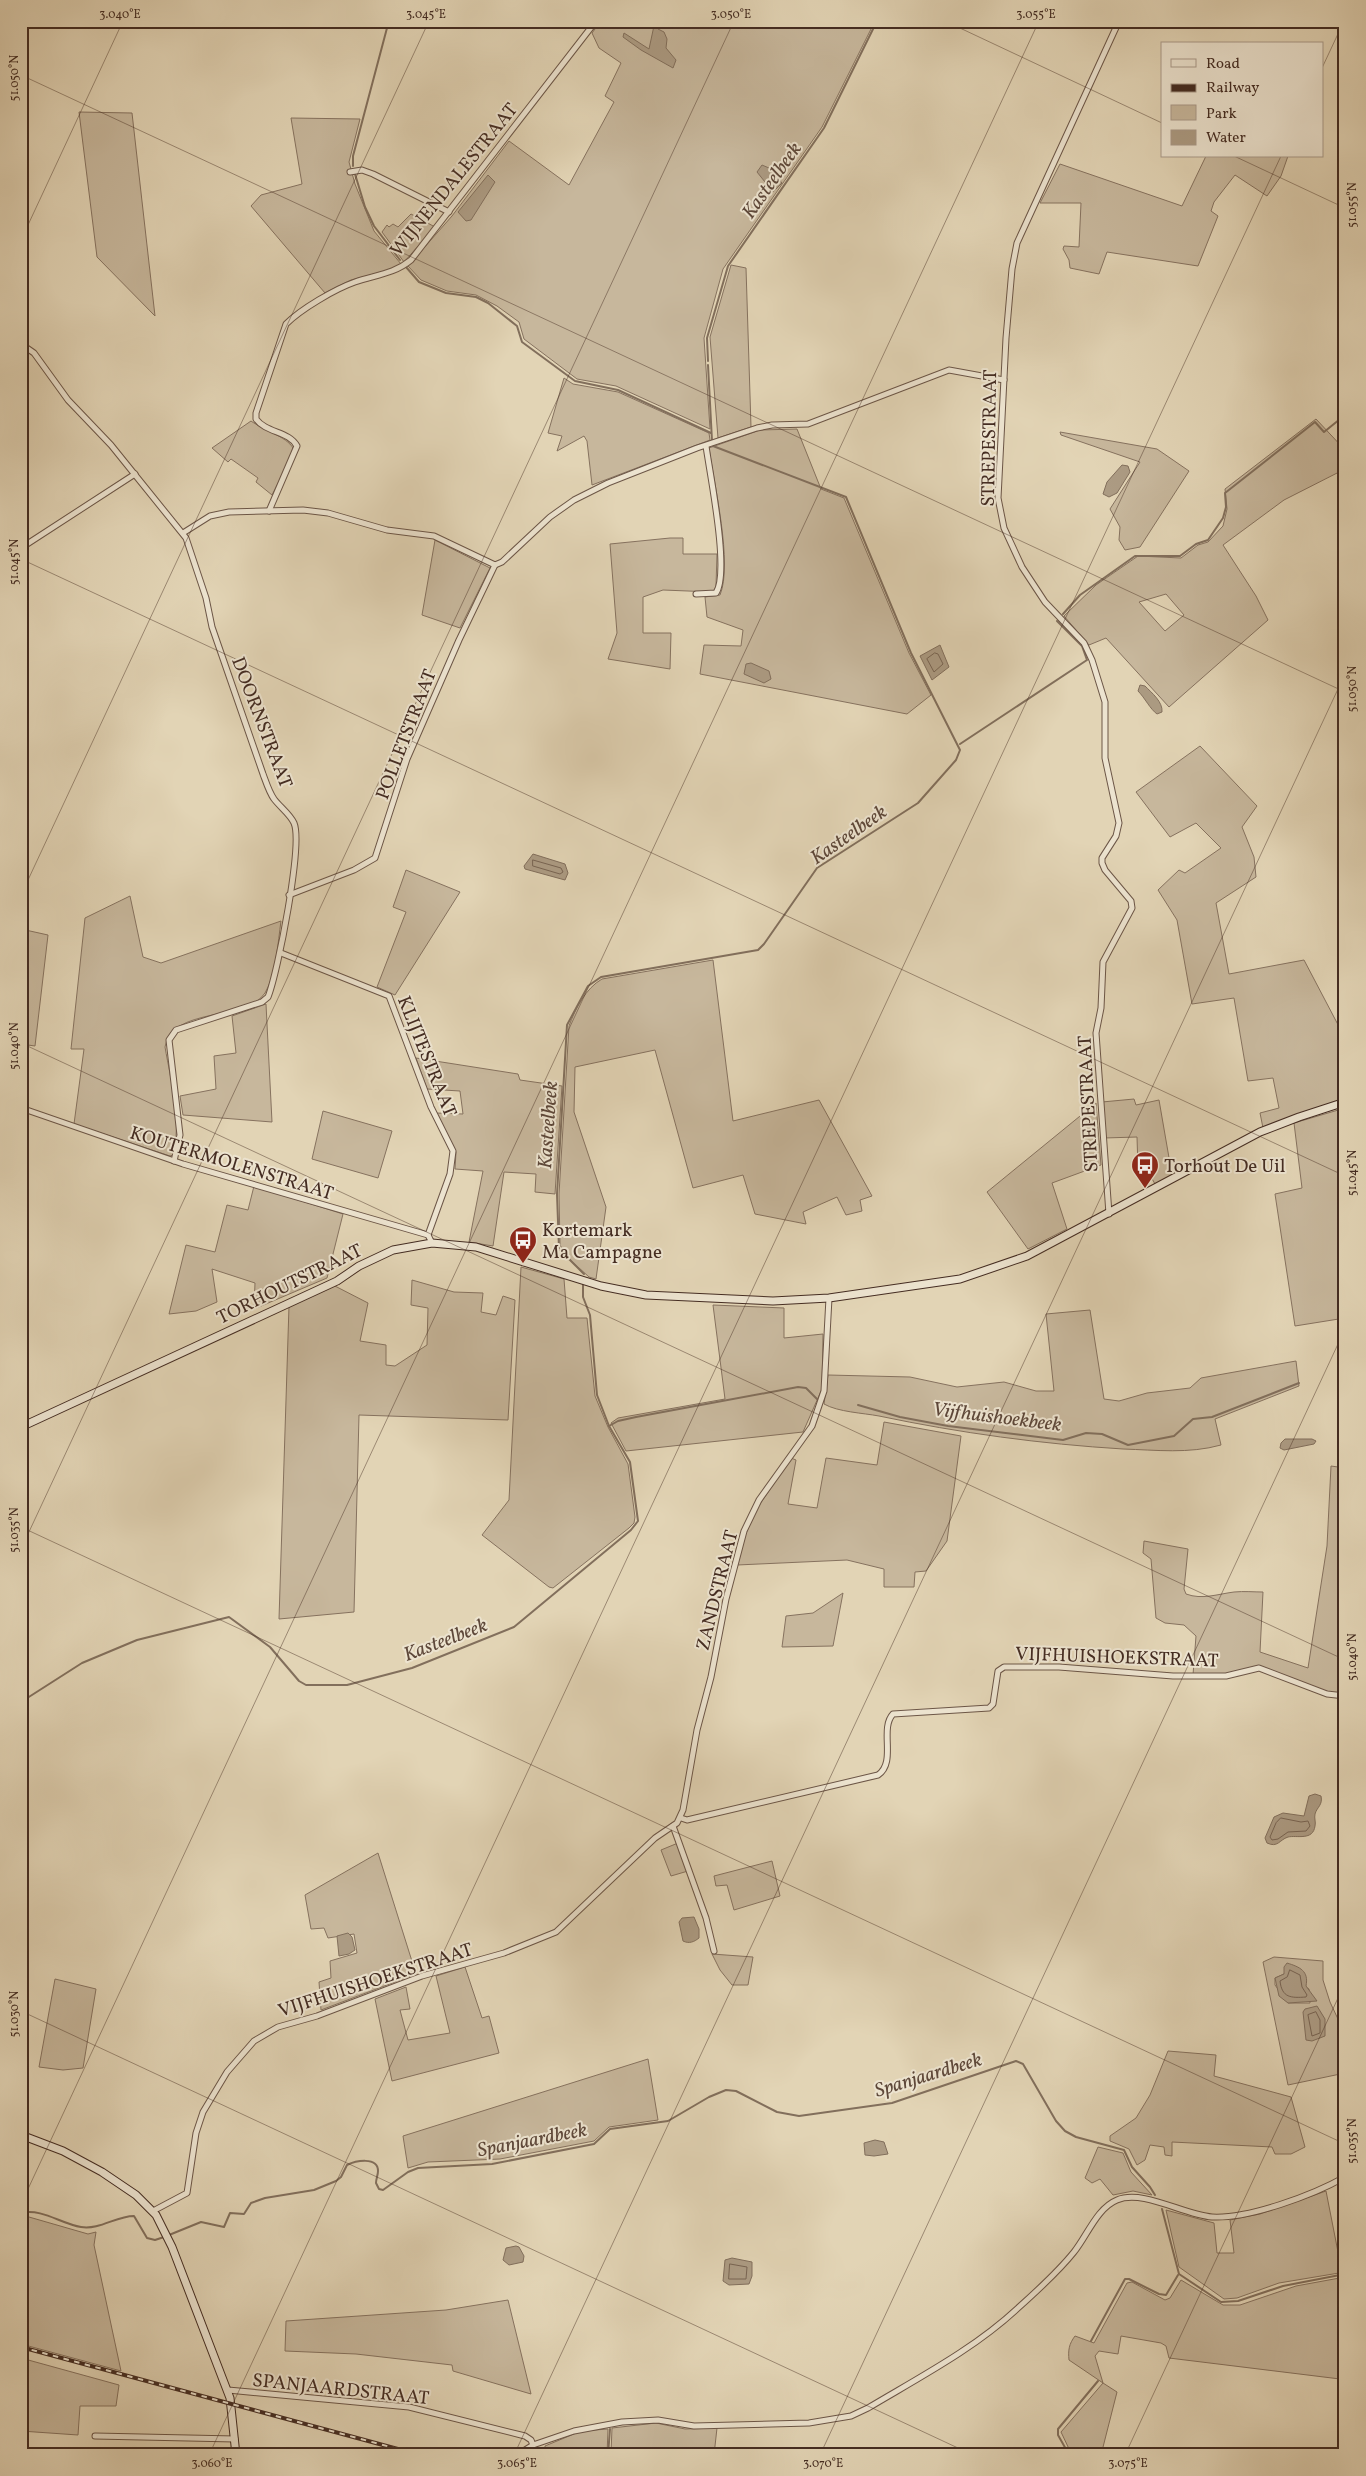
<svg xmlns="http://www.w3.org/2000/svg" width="1366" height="2476" font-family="Vollkorn,serif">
<rect width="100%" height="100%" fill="#e2d4b5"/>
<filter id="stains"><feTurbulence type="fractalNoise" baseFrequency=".004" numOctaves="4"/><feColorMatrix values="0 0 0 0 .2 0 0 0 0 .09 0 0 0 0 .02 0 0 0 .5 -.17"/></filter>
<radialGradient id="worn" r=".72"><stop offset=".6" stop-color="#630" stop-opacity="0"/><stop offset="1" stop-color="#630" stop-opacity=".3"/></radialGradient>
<!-- green -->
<g fill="#c7b79c" stroke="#86725f" fill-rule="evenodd">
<polygon points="601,21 875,21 822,127 723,269 704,338 710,429 616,386 577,379 524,339 519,322 497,306 476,295 447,291 421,280 408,266 452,216 509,141 569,185 614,102 605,96 621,63 599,48 592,33"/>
<polygon points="79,112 132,113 155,316 97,257"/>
<polygon points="291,118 360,119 349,162 355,184 374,231 401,264 393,269 351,280 325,293 251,206 261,195 302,184"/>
<polygon points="1206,156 1288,156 1281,176 1267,196 1235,175 1214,202 1211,211 1218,216 1198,266 1107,252 1099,274 1070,268 1069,260 1063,249 1064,246 1079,247 1081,203 1040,203 1060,164 1182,206"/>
<polygon points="411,214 435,227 404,262 382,232 387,225 389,227 393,224 398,227"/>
<polygon points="731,265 746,268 751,427 718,438 710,337"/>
<polygon points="564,378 573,384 618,392 709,433 710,440 592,485 587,441 584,436 557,451 562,436 548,433"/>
<path d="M 1316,419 L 1345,450 L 1345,469 L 1284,500 L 1223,545 L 1256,596 L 1268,620 L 1169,707 L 1106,638 L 1089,645 L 1064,616 L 1096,585 L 1138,556 L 1181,558 L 1198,545 L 1208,542 L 1223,526 L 1227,509 L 1225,489 ZM 1166,594 L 1184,615 L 1165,631 L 1139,602 Z"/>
<path d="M 251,421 C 262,429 287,437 293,448 L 290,460 L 272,495 L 256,482 L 258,478 L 231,459 L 228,462 L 212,448 Z"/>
<path d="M 797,429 L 821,489 L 844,498 L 909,653 L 931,695 L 907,714 L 700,674 L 704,645 L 741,646 L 743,630 L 707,617 L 705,597 L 720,595 C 733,564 714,484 709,448 L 760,430 Z"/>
<polygon points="1060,432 1157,449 1189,471 1140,547 1125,550 1119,540 1120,527 1110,509 1140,462 1061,435"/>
<polygon points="670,538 683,538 683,554 717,554 716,586 713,592 663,590 643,597 643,633 671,633 670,669 608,659 617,633 610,544"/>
<polygon points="435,540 490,568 460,628 422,615"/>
<polygon points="1200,746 1257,806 1242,827 1254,857 1256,877 1216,903 1229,974 1304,960 1345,1038 1345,1099 1263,1128 1260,1113 1279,1108 1273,1078 1248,1081 1234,998 1192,1004 1177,920 1158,890 1179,870 1185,873 1221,848 1196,823 1170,837 1136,792"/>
<polygon points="406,870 460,892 395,995 377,987 406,912 393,907"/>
<path d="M 130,896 L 143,957 L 161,963 L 281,921 C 278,942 276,975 265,993 C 247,1021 170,1007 165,1047 C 171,1082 182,1120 173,1155 L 170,1156 L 74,1124 L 84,1049 L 71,1049 L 85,918 Z"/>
<polygon points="21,929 48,935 35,1046 21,1044"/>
<path d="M 713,960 L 733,1121 L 819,1100 L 872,1196 L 860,1200 L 862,1211 L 846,1215 L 837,1197 L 803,1212 L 806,1224 L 755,1214 L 743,1175 L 693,1188 L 655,1050 L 575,1067 L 574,1112 L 606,1207 L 596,1279 L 589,1277 L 568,1258 L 560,1245 L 559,1194 L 569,1026 C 575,1009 586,988 602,979 Z"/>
<polygon points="266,1004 272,1122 183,1115 180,1096 216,1089 214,1056 236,1053 232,1016"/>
<polygon points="416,1058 518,1074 520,1080 562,1086 555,1194 535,1192 536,1174 504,1172 493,1246 469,1242 483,1171 455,1169 456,1152 436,1113 463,1114 460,1091 427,1089"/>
<polygon points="1134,1099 1136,1105 1159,1100 1172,1175 1155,1184 1146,1168 1138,1169 1137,1137 1104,1138 1102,1102"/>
<polygon points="1096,1103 1101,1165 1052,1183 1067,1229 1028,1249 987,1192"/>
<polygon points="1345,1108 1345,1318 1295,1326 1275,1194 1302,1188 1294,1123"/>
<polygon points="323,1111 392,1131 378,1178 312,1159"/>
<polygon points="254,1186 343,1214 327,1278 254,1309 255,1283 212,1269 217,1302 196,1311 169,1314 186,1245 215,1252 227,1205 248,1210"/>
<polygon points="521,1267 564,1279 567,1318 587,1318 595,1396 608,1427 628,1464 635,1517 634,1523 629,1528 553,1588 549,1587 482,1535 509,1500"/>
<polygon points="412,1280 454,1292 483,1293 481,1312 496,1315 503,1296 515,1300 508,1420 359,1415 354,1612 279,1619 289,1306 333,1285 368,1303 360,1341 386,1345 386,1365 395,1366 427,1345 428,1308 411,1305"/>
<polygon points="713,1305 784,1308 784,1338 823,1334 822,1389 803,1432 626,1451 611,1423 618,1418 725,1399"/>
<path d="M 1090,1310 L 1104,1399 L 1119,1401 L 1147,1393 L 1190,1388 L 1201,1378 L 1296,1361 L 1299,1386 L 1215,1419 L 1221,1445 C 1189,1454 1156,1450 1123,1449 C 1041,1444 960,1433 879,1416 C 863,1413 838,1412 824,1404 L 828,1375 L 910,1377 L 957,1387 L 1004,1382 L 1036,1391 L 1054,1391 L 1046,1314 Z"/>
<polygon points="884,1422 961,1436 947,1541 926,1571 915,1572 914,1587 884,1587 884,1569 847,1560 737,1565 744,1538 756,1510 791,1458 796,1460 788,1504 817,1508 826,1458 877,1465"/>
<path d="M 1331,1466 L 1345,1468 L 1345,1695 L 1330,1694 L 1262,1667 L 1227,1674 L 1193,1675 L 1196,1636 L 1184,1625 L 1165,1623 L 1156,1618 L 1151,1559 L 1143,1553 L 1144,1541 L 1188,1549 L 1184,1589 L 1186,1594 C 1202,1600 1218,1594 1234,1592 C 1244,1591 1254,1592 1263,1592 L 1260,1652 L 1308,1668 L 1327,1546 Z"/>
<polygon points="843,1593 833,1646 782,1647 786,1616 813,1613"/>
<polygon points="678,1843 688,1871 671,1876 661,1850"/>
<polygon points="378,1853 416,1974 321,2010 319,1982 331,1978 330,1961 357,1953 354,1934 328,1938 324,1928 311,1929 305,1895"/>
<polygon points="772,1861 780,1896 734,1910 727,1885 716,1886 714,1876"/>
<polygon points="712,1954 753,1957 748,1985 732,1985 720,1970"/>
<path d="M 1274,1957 L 1323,1961 L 1323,1980 L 1330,2002 L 1345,2034 L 1345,2073 L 1288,2085 L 1263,1962 ZM 1284,1974 L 1309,1989 L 1310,2003 L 1288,2003 L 1275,1985 L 1275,1978 Z"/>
<polygon points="465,1967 482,2018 489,2016 499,2053 392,2081 375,1999 406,1987 410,2009 400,2010 408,2040 450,2033 436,1976"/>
<polygon points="55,1979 96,1989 83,2068 63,2070 39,2067"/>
<polygon points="1168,2051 1216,2055 1214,2076 1291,2097 1305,2147 1291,2154 1275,2154 1272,2147 1172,2142 1172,2156 1165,2155 1164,2147 1150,2145 1145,2160 1137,2165 1129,2149 1110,2141 1110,2136 1136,2118 1150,2095"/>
<polygon points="648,2059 658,2120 609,2127 594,2141 500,2159 428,2162 408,2168 403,2136"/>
<polygon points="1098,2147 1123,2153 1131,2172 1152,2195 1133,2191 1113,2195 1100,2179 1092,2183 1085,2178"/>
<polygon points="1326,2191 1338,2252 1345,2250 1345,2272 1279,2283 1237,2298 1224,2299 1179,2267 1166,2210 1214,2223 1217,2253 1234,2253 1230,2220 1260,2214"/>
<polygon points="29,2217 88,2234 96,2232 94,2245 121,2371 21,2344 21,2218"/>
<path d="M 1345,2277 L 1345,2350 L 1340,2379 L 1169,2358 L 1166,2346 L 1161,2343 L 1121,2336 L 1118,2354 L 1099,2351 L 1095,2356 L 1103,2383 L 1117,2392 L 1101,2455 L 1069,2455 L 1070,2451 L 1061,2432 L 1103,2383 L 1069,2360 C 1068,2350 1069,2344 1075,2336 L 1094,2343 L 1127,2283 L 1132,2282 L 1165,2300 L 1170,2298 L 1181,2280 L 1223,2305 L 1240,2305 L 1296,2286 Z"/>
<polygon points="508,2300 531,2394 453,2371 452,2365 356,2354 285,2351 286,2321 446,2310"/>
<polygon points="21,2358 119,2385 116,2406 80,2406 78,2435 21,2431"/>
<polygon points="656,2423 685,2429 717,2428 714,2455 611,2453 612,2428"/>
<polygon points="608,2429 607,2455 553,2455 545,2449 545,2446 581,2431"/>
</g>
<!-- water -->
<g fill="#ac9b83" stroke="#826f5c">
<polygon points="655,21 662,21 658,29 664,32 667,39 666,48 676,60 673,68 641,50 623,37 624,33 649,49"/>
<polygon points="762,165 769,168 782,183 773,192 757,172"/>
<polygon points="488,175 495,182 471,220 466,221 458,212"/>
<polygon points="1122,465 1128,466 1130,472 1117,493 1109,497 1103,494 1107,482"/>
<polygon points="940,645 949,667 932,680 920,656"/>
<polygon points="751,663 769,671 771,679 764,683 744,674 746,664"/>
<path d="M 1140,685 L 1145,686 C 1152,693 1163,702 1162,712 L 1157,714 C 1150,709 1145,698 1138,691 Z"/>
<polygon points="533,854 565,864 568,873 565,880 525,869 524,866"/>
<polygon points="1285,1439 1312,1439 1316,1441 1314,1444 1284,1450 1280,1448 1281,1443"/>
<path d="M 1315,1794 L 1321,1796 C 1323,1805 1317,1807 1315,1814 C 1314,1818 1316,1822 1315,1826 C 1313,1841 1297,1835 1288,1837 C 1279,1840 1278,1848 1267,1843 L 1265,1838 L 1274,1817 L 1283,1813 L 1304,1816 L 1309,1796 Z"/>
<path d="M 694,1917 L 699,1929 L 699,1938 C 694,1942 689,1944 683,1941 L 679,1922 L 682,1918 Z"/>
<polygon points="348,1933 352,1937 355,1950 349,1954 339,1956 337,1936"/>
<path d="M 1287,1963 C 1300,1967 1309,1971 1306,1986 L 1317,2001 L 1288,2003 L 1279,1996 L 1275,1978 L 1284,1974 L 1284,1967 Z"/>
<polygon points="1317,2006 1325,2019 1325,2036 1312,2041 1306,2040 1303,2012 1305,2009"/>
<polygon points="875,2140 884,2142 888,2154 874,2156 865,2155 864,2143"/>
<polygon points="516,2246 519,2247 524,2256 523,2262 509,2265 503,2260 506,2248"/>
<polygon points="732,2258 752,2262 752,2276 749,2284 729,2285 723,2281 725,2260"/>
</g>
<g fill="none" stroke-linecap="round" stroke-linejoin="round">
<!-- shore -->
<g stroke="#786452" stroke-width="1">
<polygon points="935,653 938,654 943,664 934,672 927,659"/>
<polygon points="533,860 561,868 563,872 560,874 533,866"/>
<polygon points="1281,1818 1301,1822 1308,1821 1310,1826 1306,1831 1288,1832 1278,1839 1272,1840 1270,1837 1276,1823"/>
<path d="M 1290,1970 L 1300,1975 L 1302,1987 L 1307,1995 L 1306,1997 C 1291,1998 1282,1998 1280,1981 L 1287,1977 Z"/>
<polygon points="1316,2012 1320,2020 1320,2033 1312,2036 1308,2015"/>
<polygon points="730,2264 747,2267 746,2279 729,2279"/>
</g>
<!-- stream -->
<g stroke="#826f5c" stroke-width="2">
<polyline points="353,166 353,156 387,28 394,21"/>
<polyline points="355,174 365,207 374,226 400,260"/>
<polyline points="406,267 419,282 446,293 476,297 488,303 517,326 522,342 575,381 618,390 711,433"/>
<polyline points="708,361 707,338 728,266 824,128 877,21"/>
<polyline points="708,365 712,441"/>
<polyline points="1063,614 1080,595 1135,556 1180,556 1196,544 1208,540 1223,518 1226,507 1225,493 1315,422 1324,432 1345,415"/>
<polyline points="960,744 1087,660 1082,646 1057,621"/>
<polyline points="584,1274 559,1249 557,1194 567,1025 588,986 601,977 758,950 764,944 817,868 918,803 956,760 960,750 911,653 846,497 713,446"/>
<polyline points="858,1405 900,1417 948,1426 1063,1440 1086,1433 1102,1434 1128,1445 1174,1436 1193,1419 1212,1417 1299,1383"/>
<polyline points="609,1426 618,1421 636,1417 798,1387 806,1388 817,1399"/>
<polyline points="21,1702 82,1663 137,1640 229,1617 270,1647 299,1681 306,1685 347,1685 412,1668 514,1627 631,1530 638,1521 630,1462 609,1426 597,1395 590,1315 583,1297 583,1284"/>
<polyline points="1162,2209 1179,2274 1221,2302 1238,2301 1283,2286 1345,2274"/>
<path d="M 21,2213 C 42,2208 61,2224 81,2227 C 100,2230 116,2216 134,2216 L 147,2238 L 155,2240 L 164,2237"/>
<path d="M 169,2235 L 201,2222 L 224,2227 L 230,2213 L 244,2214 L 251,2203 L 265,2198 L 314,2190 L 336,2181 L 341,2177 L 347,2165 C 355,2161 378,2156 378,2171 C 378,2175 376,2179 376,2183 L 379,2189 L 383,2190 L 408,2172 L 418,2168 L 492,2164 L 594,2144 L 610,2129 L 668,2121 L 709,2097 L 726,2090 L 736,2091 L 777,2112 L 799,2116 L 892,2103 L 1016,2061 L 1023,2064 L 1056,2121 L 1065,2131 L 1076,2137 L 1124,2150 L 1132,2167 L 1150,2187 L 1155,2195"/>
<polyline points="1091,2341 1125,2279 1129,2279 1159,2294 1166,2295 1178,2275"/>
<polyline points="608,2455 610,2429"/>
<polyline points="1066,2455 1067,2451 1058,2435 1058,2429 1098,2381"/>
</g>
<!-- street casing -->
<g stroke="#6c5647" stroke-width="7">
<g id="street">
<polyline points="350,172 362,170 373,174 449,212"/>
<path d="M 21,344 L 34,353 L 68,400 L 111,445 L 186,538 L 206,598 L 212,627 L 263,774 C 266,782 269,792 274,799 C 280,807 290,814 294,823 C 303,844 278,972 268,997 L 262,1002 L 176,1030 L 169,1040 L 180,1135 L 174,1161"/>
<path d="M 269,511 L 297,446 C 289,431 266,433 256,419 L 256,413 L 286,324 C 301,309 335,289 355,282 C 375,275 394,274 411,260 L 596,21"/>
<polyline points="183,533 210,516 229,512 303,510 328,513 387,530 434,536 495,565 502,562 550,517 574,500 608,483 697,448 757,428 772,425 808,424 949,370 1004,380"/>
<polyline points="21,548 135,474"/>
<path d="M 696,594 L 716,593 C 730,572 710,475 706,446"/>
<polyline points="289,895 354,870 375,858 407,759 459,640 495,565"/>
<polyline points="281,953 389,996 431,1107 453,1151 450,1174 428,1235"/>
<polyline points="21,1108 183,1164 428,1235 432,1243"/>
<polyline points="1109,1214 1096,1033 1101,1008 1103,962 1132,908 1131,901 1105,870 1102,863 1102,858 1116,836 1119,823 1105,758 1105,702 1092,660 1084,643 1045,602 1022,567 1004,528 998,498 1006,338 1012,269 1017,243 1119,21"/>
<path d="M 681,1818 L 687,1820 L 878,1775 C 897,1762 879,1729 893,1714 L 989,1708 L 993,1704 L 998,1671 L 1004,1667 L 1059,1667 L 1173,1676 L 1226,1676 L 1259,1668 L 1327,1694 L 1345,1696"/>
<polyline points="673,1826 706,1918 714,1951"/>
<polyline points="153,2211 187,2193 196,2133 203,2112 227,2072 254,2041 278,2027 317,2016 422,1976 504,1953 556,1932 655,1838 677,1823 683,1810 697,1730 711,1677 726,1599 744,1531 759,1500 812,1426 824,1391 829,1298"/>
<polyline points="228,2390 409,2407 525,2436 531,2440 533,2445"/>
<polyline points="95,2436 235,2439"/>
<path d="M 517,2455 L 533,2445 L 574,2431 L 622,2422 L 658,2420 L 694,2426 L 809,2423 L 851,2416 L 868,2408 C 920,2377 974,2349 1018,2308 C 1037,2291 1058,2272 1074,2252 C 1087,2236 1097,2208 1117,2200 C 1143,2189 1184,2215 1212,2217 C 1249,2219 1313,2195 1345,2177"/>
</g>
</g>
<!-- secondary casing -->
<g stroke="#442c22" stroke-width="9">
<g id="secondary">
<polyline points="21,1427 337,1281 359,1266 393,1250 432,1243 476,1247 601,1286 646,1295 773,1301 829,1298 960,1279 1027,1256 1260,1132 1299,1117 1345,1102"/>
<polyline points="21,2135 63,2151 102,2172 136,2195 156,2215 172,2247 230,2398 236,2455"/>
</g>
</g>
<!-- street -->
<use href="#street" stroke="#ece3cf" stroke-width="5"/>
<!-- secondary -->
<use href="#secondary" stroke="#ece3cf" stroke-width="7"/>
<!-- rail casing -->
<g stroke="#442c22" stroke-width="4">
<polyline id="rail" points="21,2347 420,2455"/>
</g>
<!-- rail -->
<use href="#rail" stroke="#ece3cf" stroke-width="2" stroke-dasharray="5.5" stroke-linecap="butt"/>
</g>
<!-- ticks -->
<path fill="none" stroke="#442c22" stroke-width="1" stroke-opacity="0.45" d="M 945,21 L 1162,123M 1322,68 L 1344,21M 21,75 L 1345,692M 1234,156 L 1345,208M 21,240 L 123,21M 21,559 L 1345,1176M 21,895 L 429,21M 21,1043 L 1345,1660M 21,1527 L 1345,2144M 21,1549 L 734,21M 21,2011 L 973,2455M 21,2204 L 1039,21M 209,2455 L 1281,156M 514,2455 L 1345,674M 820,2455 L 1345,1329M 1125,2455 L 1345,1983"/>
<!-- icons -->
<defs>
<g id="bus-pin" transform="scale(1.4375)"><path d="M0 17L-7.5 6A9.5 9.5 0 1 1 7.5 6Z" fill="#8f2418" stroke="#ece3cf"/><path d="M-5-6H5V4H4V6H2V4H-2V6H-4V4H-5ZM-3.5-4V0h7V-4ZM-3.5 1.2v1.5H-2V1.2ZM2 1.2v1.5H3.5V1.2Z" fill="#fff"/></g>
</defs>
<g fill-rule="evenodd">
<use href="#bus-pin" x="1145" y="1165"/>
<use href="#bus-pin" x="523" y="1240"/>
</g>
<g text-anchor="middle" stroke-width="4" stroke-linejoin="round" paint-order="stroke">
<!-- street labels -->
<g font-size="19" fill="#442c22" stroke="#ece3cf">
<text transform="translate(453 179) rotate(-51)" y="7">WIJNENDALESTRAAT</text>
<text transform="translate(988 438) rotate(-89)" y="7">STREPESTRAAT</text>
<text transform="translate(263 722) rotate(69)" y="7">DOORNSTRAAT</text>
<text transform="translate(405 734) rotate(-69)" y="7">POLLETSTRAAT</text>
<text transform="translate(428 1056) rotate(68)" y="7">KLIJTESTRAAT</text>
<text transform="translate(1087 1104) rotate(-93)" y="7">STREPESTRAAT</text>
<text transform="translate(232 1162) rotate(17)" y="7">KOUTERMOLENSTRAAT</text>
<text transform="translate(289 1283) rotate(-26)" y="7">TORHOUTSTRAAT</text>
<text transform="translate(716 1590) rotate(-76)" y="7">ZANDSTRAAT</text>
<text transform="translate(1117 1656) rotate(2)" y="7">VIJFHUISHOEKSTRAAT</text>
<text transform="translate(375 1979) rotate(-18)" y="7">VIJFHUISHOEKSTRAAT</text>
<text transform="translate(341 2388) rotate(6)" y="7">SPANJAARDSTRAAT</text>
</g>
<!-- poi labels -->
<g font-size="19" fill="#442c22" stroke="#ece3cf" text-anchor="start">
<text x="1164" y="1172">Torhout De Uil</text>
<text x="542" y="1236">Kortemark<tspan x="542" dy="22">Ma Campagne</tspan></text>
</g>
<!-- water labels -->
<g font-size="20" font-style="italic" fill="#5e483a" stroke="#ece3cf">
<text transform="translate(771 180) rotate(-55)" y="7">Kasteelbeek</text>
<text transform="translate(848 834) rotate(-35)" y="7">Kasteelbeek</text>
<text transform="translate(547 1125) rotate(-86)" y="7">Kasteelbeek</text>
<text transform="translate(997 1416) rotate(7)" y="7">Vijfhuishoekbeek</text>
<text transform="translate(445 1639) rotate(-21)" y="7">Kasteelbeek</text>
<text transform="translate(928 2074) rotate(-17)" y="7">Spanjaardbeek</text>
<text transform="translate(532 2139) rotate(-11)" y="7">Spanjaardbeek</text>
</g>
</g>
<!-- margin -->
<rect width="1366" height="2476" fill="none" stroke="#e2d4b5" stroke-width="55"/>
<!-- legend -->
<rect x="1161" y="42" width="162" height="115" fill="#ece3cf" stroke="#a99a8a"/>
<rect x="1171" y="59" width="25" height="8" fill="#ece3cf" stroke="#a99a8a"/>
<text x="1206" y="68" font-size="15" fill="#442c22">Road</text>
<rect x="1171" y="84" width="25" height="8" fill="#442c22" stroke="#a99a8a"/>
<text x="1206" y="92" font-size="15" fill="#442c22">Railway</text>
<rect x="1171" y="105" width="25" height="15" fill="#c7b79c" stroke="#a99a8a"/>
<text x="1206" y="118" font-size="15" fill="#442c22">Park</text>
<rect x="1171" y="130" width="25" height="15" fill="#ac9b83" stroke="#a99a8a"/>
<text x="1206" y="142" font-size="15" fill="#442c22">Water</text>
<rect x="28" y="28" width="1310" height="2420" fill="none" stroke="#442c22" stroke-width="2"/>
<g font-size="12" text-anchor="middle" fill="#442c22">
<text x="120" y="18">3.040°E</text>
<text x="426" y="18">3.045°E</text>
<text x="731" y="18">3.050°E</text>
<text x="1036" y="18">3.055°E</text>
<text transform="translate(14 78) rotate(-90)" y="4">51.050°N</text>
<text transform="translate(1352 205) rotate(-90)" y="4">51.055°N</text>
<text transform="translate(14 562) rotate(-90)" y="4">51.045°N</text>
<text transform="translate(1352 689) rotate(-90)" y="4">51.050°N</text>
<text transform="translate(14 1046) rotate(-90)" y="4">51.040°N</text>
<text transform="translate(1352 1173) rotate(-90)" y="4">51.045°N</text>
<text transform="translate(14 1530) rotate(-90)" y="4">51.035°N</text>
<text transform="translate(1352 1657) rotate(-90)" y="4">51.040°N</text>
<text transform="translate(14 2014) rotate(-90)" y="4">51.030°N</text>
<text transform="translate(1352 2141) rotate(-90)" y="4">51.035°N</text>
<text x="212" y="2467">3.060°E</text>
<text x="517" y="2467">3.065°E</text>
<text x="823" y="2467">3.070°E</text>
<text x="1128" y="2467">3.075°E</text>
</g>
<rect width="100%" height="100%" filter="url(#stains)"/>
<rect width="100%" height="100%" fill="url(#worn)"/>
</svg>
